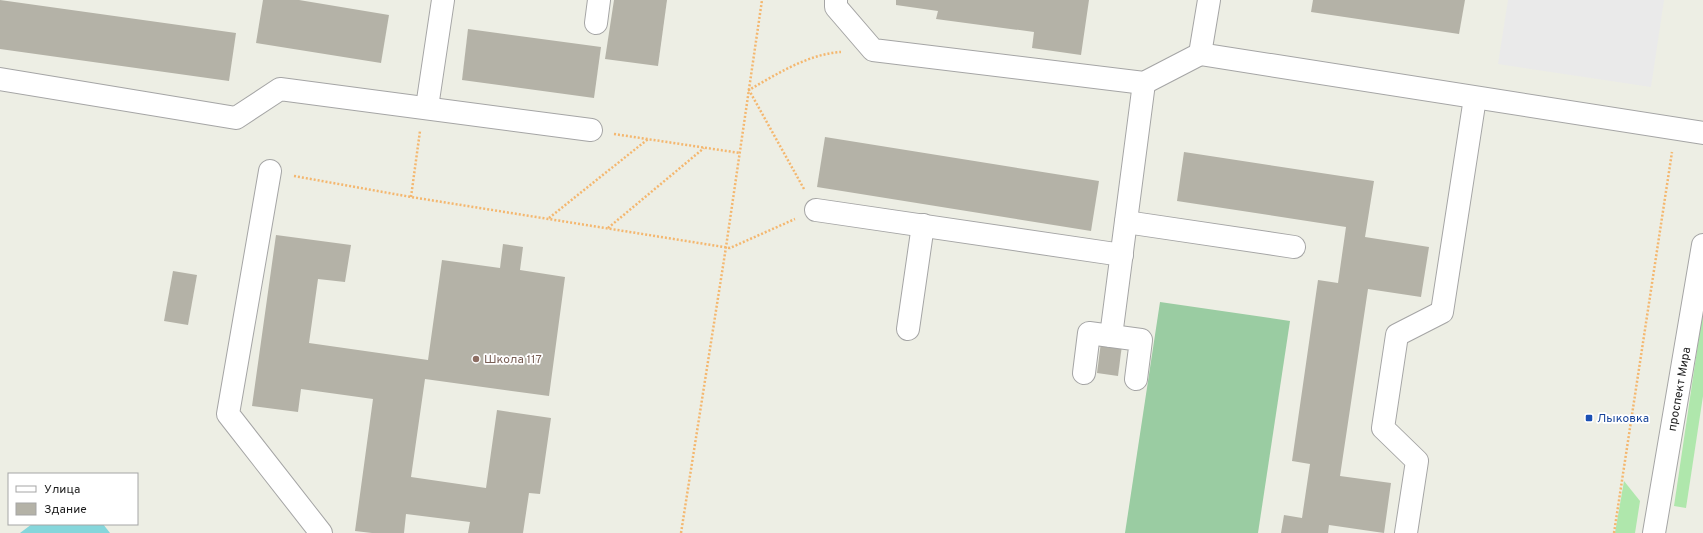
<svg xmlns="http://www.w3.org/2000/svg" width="1703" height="533" font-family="Overpass,sans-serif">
<rect width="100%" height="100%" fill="#edeee4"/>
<!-- grass -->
<g fill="#afe7ac">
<polygon points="1703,310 1703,396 1686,508 1674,506"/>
<polygon points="1624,481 1640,501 1635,533 1615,533"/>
</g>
<!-- forest -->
<polygon fill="#9acca2" points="1160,302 1290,321 1258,533 1125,533"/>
<!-- pitch -->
<polygon fill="#85d6db" points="32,524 103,524 110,533 20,533"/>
<!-- parking -->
<polygon fill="#eaeaea" points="1508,0 1664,0 1651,87 1498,64"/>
<!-- building -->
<g fill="#b4b2a7">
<polygon points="0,0 236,33 229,81 0,49"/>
<polygon points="263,0 299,0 389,15 381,63 256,43"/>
<polygon points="614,0 667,0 658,66 605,59"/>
<polygon points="896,0 1089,0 1081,55 1032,48 1034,32 936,19 938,11 896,5"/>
<polygon points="1313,0 1465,0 1459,34 1311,12"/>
<polygon points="468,29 601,47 594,98 462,80"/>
<polygon points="825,137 1099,181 1091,231 817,187"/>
<polygon points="1184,152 1374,181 1365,237 1429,247 1421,297 1368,289 1340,476 1391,483 1384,533 1329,525 1328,533 1281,533 1284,515 1302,518 1310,464 1292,461 1318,280 1338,283 1346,227 1177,201"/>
<polygon points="276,235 351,245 345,282 318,279 309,343 428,360 442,260 500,268 503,244 523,247 520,270 565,277 549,396 425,379 411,477 486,488 497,410 551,418 540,494 529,493 523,533 468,533 470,522 406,514 404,533 372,533 355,531 373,399 301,389 298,412 252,406"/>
<polygon points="173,271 197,275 188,325 164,321"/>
<polygon points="1101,342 1122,345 1118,376 1097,373"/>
</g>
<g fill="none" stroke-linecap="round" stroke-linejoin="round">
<!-- minor casing -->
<g stroke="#a5a5a5" stroke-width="24">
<g id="minor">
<polyline points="836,0 836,7 873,50 1144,83 1200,54"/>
<polyline points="1209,0 1200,54 1703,133"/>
<polyline points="596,23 599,0"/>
<polyline points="0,79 236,118 280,89 591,130"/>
<polyline points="427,107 443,0"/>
<polyline points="270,171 228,414 321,533"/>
<polyline points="816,210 1122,255"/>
<polyline points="1126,222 1294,247"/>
<polyline points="908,329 923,225"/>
<polyline points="1111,336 1144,83"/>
<polyline points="1084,373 1089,333 1141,340 1136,379"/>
<polyline points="1406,533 1417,461 1383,428 1397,335 1442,312 1475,98"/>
<polyline points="1654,533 1703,245"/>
</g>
</g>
<!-- path -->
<g stroke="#f4b76f" stroke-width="2.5" stroke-dasharray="2 2" stroke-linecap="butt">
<polyline points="614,134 740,153"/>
<polyline points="294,176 411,197 730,248 795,219"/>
<path d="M 804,189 L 749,90 C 777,74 808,54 841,52"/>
<polyline points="411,197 420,131"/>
<polyline points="549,218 648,139"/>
<polyline points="608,228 704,148"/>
<polyline points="681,533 726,247 762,0"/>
<polyline points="1614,533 1672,152"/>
</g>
<!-- minor -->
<use href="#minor" stroke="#fff" stroke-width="22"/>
</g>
<!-- markers -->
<circle fill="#8d6e63" stroke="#fff" stroke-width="1.5" cx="476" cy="359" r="4"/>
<rect fill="#1a4fb4" stroke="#fff" stroke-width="1.5" x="1585" y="414" width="8" height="8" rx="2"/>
<g text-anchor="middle" stroke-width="3.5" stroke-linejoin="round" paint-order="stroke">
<!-- education labels -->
<g font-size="12" fill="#785e54" stroke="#fff" text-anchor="start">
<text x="484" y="363">Школа 117</text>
</g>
<!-- street labels -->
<g font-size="12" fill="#1e1e1e" stroke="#fff">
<text transform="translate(1679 389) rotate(-80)" y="4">проспект Мира</text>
</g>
<!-- transit labels -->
<g font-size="12" fill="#164399" stroke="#fff" text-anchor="start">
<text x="1597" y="422">Лыковка</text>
</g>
</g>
<!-- legend -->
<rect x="8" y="473" width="130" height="52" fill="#ffffff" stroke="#a5a5a5"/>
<rect x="16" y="486" width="20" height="6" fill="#ffffff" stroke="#a5a5a5"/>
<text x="44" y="493" font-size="12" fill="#1e1e1e">Улица</text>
<rect x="16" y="503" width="20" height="12" fill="#b4b2a7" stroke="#a5a5a5"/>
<text x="44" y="513" font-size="12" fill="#1e1e1e">Здание</text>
</svg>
